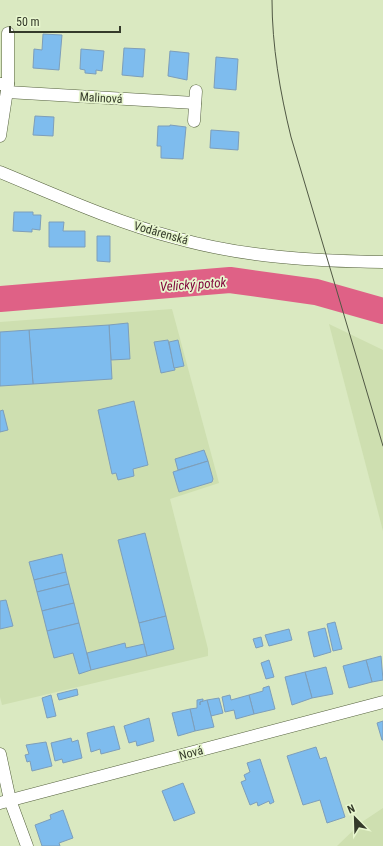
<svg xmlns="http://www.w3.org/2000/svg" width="383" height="846" font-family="'Roboto Condensed',sans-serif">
<rect width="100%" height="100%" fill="#dae9c1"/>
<!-- built -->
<g fill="#cedfb0">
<polygon points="172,309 219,483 170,499 208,649 208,656 2,705 0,697 0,322"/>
<polygon points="329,324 383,350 383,531"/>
<polygon points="383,808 383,846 337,846 362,822"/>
</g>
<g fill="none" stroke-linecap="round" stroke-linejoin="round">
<!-- river -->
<polyline stroke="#df6186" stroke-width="26" points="0,299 230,280 316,292 383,311"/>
</g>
<!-- building -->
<g fill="#7ebcee" stroke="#7d9eba">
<polygon points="43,34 62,35 59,70 33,68 34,49 42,50"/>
<polygon points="124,48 145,49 143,77 122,75"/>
<polygon points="81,49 104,51 102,71 96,70 96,74 85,73 85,70 80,69"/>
<polygon points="170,51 189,53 187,80 168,76"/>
<polygon points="216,57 238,59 236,90 214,88"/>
<polygon points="35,116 54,117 53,136 33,135"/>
<polygon points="170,125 186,127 183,159 161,158 161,146 157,146 158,126 170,126"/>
<polygon points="211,130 239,132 238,150 210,148"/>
<polygon points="14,212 33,212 33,215 41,215 40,230 32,229 32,232 13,231"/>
<polygon points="49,222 64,222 63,231 85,231 85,247 49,247"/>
<polygon points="97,236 110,236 110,262 97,261"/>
<polygon points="128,323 130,359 111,360 109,325"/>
<polygon points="109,325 112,379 33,384 29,330"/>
<polygon points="29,330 33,384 0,386 0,332"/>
<polygon points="168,340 175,370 161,373 154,342"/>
<polygon points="178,340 184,366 174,368 169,342"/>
<polygon points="134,401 148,465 133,469 134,476 118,480 116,473 112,474 98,410"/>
<polygon points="3,410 8,430 0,432 0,411"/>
<polygon points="204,450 208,461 178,470 175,459"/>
<polygon points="208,461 213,479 212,482 179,492 173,472"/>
<polygon points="145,533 166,616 139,623 118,540"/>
<polygon points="62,554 66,572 34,580 29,562"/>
<polygon points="66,572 69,584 37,592 34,580"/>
<polygon points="69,584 74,603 42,611 37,592"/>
<polygon points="6,600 13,626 0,629 0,601"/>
<polygon points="74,603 79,623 47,631 42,611"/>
<polygon points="166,616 174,649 147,656 139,623"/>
<polygon points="335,622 342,649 333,651 327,624"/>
<polygon points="79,623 91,670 79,674 73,653 54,658 47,631"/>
<polygon points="325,628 331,652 314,657 308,632"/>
<polygon points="289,629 292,640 269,646 265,635"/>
<polygon points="261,637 263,646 256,648 253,639"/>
<polygon points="125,643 126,648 144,644 147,656 91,670 87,653"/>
<polygon points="381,656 383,680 372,682 366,660"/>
<polygon points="269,660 274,677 266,679 261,663"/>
<polygon points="366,660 372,682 349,688 343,666"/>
<polygon points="326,667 333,694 312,698 305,672"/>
<polygon points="305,672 312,698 292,705 285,677"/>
<polygon points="269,686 275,709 254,714 249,695 263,691 263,688"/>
<polygon points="77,689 78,695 59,700 57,694"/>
<polygon points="51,695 56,716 47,718 42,698"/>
<polygon points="230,695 231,700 249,695 254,714 236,719 234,710 225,712 222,697"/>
<polygon points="219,698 223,713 211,716 207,700"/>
<polygon points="203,699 203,701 200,702 200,705 200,702 207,700 214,727 195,731 190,709 197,708 197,700"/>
<polygon points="190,709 195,731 178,736 172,713"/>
<polygon points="149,718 154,741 137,746 136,741 129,743 124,726"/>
<polygon points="383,721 383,740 382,740 377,723"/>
<polygon points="114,726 120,749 101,754 100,749 91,752 87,733"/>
<polygon points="71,738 72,742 78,740 82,758 63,763 62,759 55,761 51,743"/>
<polygon points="46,742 52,766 32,771 30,761 27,762 25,755 29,754 26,745"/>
<polygon points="316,747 320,759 326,757 345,817 327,823 320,800 303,805 287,756"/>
<polygon points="260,759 274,802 270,804 269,801 258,806 257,802 250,805 241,782 246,780 244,775 250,772 247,763"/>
<polygon points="183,783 195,813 174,821 162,791"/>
<polygon points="63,810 73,838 59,843 60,846 42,846 35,825 51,819 50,815"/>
</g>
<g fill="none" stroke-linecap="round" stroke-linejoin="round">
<!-- minor casing -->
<g stroke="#54603d" stroke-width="13">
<g id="minor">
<polyline points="8,33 8,84"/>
<polyline points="0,84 8,84 0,136"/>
<polyline points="7,92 195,103"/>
<polyline points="194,121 196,91"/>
<path d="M 0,172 C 58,196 115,222 176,238 C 243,257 313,261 383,262"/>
<polyline points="0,754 10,800 27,846"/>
<polyline points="0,803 383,702"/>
</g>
</g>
<!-- minor -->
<use href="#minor" stroke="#fff" stroke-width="12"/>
<!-- tram -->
<path stroke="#505844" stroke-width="1" d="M 272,0 C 272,46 280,92 291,137 L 383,446"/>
</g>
<g text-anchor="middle" stroke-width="3.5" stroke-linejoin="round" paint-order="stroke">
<!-- street labels -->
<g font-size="12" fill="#343a2a" stroke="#e7f6ce">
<text transform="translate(101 98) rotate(3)" y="4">Malinová</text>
<text transform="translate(161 233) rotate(16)" y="4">Vodárenská</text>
<text transform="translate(191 753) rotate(-15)" y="4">Nová</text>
</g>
<!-- water labels -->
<g font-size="13" font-style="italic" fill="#81073c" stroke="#e7f6ce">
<text transform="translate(193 284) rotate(-4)" y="5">Velický potok</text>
</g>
</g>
<!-- north arrow -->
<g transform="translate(355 818) rotate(337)" stroke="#e7f6ce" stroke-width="3" paint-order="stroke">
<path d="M0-3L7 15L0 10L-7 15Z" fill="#343a2a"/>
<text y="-6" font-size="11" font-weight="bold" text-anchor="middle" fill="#343a2a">N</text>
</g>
<!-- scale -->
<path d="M10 26v6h110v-6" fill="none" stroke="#343a2a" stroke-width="2"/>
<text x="16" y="26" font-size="12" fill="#343a2a" stroke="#e7f6ce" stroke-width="3" paint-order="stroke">50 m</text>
</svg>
